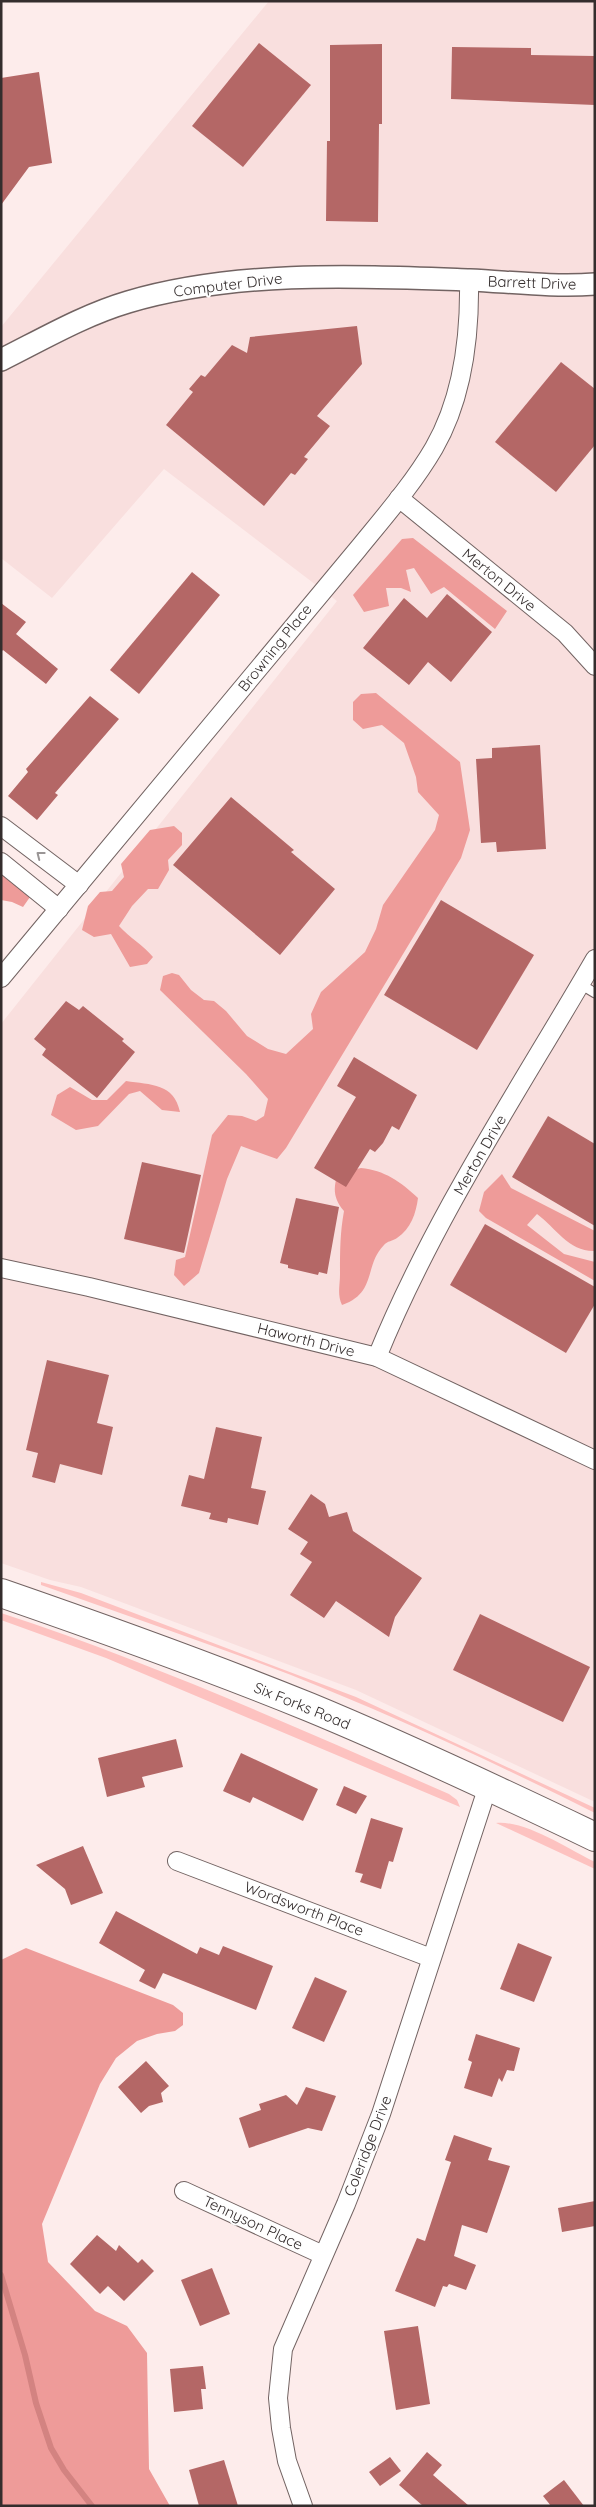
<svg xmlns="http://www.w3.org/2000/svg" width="596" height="2507" font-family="Quicksand,sans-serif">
<rect width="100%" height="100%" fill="#fdeceb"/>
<!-- built -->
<polygon fill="#f9dfde" points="269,1 595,1 595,1802 356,1690 81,1587 50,1580 1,1563 1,1024 337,601 164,469 52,598 1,558 1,327"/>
<!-- green -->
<g fill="#fdc2c0">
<path d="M 41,1582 L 81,1593 L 356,1697 L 595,1808 L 595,1813 C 495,1763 394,1716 291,1675 C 208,1643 124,1615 41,1585 Z"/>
<path d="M 1,1613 C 154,1663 302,1730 449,1794 L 457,1800 L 460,1807 L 106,1658 L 1,1620 Z"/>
<path d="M 496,1823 C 525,1820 568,1849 595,1862 L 595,1869 Z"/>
</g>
<!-- forest -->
<g fill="#ee9b99">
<polygon points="413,538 507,611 495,629 444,587 431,594 414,568 406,570 411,592 401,588 386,588 389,606 364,612 353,595 402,539"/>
<polygon points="376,693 460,762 470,830 461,858 286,1148 277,1159 241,1146 227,1179 199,1273 184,1286 174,1275 176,1260 185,1257 212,1135 228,1115 242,1116 256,1121 264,1116 268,1099 246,1074 160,990 163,976 172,973 179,975 191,990 204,1000 214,1001 226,1011 247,1036 268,1049 286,1054 313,1029 311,1014 321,992 365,952 376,929 383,905 435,830 439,815 418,792 416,777 404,743 382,725 363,729 353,720 353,702 361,694"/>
<path d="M 174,826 L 182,833 L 182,845 L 168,860 L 169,870 L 158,889 L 148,889 L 132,906 L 119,926 C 130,938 143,945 153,957 L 147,964 L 130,967 L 111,934 L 94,937 L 82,930 L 88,906 L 100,892 L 112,891 L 124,877 L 121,864 L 150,830 Z"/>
<polygon points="1,872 30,897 23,907 12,902 1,900"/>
<path d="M 126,1081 C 151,1085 174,1083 180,1112 L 162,1110 L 140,1091 L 129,1094 L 98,1126 L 76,1130 L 51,1115 L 57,1095 L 70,1087 L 92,1100 L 107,1100 Z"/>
<path d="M 361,1168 C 384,1170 401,1182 418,1198 C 416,1213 411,1229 397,1238 C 393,1241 387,1241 384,1245 C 364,1265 377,1293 342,1305 C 337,1294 340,1286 340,1274 C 340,1252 340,1233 344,1211 C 333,1198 333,1188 338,1173 Z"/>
<path d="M 502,1174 L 511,1188 L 595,1231 L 595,1251 C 569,1252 556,1228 537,1214 L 527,1225 L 564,1254 L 595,1262 L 595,1281 L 486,1218 L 479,1211 L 484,1192 Z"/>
<polygon points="26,1948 173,2005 183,2013 183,2025 175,2031 157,2034 137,2041 116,2058 100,2084 42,2224 48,2262 95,2311 127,2326 147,2353 149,2469 170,2506 1,2506 1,1960"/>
</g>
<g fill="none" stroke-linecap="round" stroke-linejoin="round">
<!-- stream -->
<polyline stroke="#d38381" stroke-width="6" points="1,2275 25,2355 36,2403 51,2448 64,2470 92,2506"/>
</g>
<!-- building -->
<g fill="#b46766">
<polygon points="259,43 311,85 243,167 192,126"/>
<polygon points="382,44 382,124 379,124 378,222 326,221 327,141 330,141 330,45"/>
<polygon points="452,47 531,48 531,55 595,56 595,105 451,99"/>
<polygon points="39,72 52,163 29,167 1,205 1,78"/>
<polygon points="357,326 362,364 317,416 330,426 304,457 308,459 295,475 291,473 264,506 166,425 193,392 189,389 201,375 205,377 232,345 247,353 250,337"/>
<polygon points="561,362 595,389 595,445 556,492 495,442"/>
<polygon points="192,572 220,595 139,694 110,670"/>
<polygon points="447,594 492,632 451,682 428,662 409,685 363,648 404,598 427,618"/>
<polygon points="1,603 26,622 16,634 58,669 46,684 3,650 1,652"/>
<polygon points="90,696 119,719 55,793 58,795 37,820 8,796 28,772 26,769"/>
<polygon points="540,745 546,849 497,852 496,842 481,843 476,759 492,758 492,748"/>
<polygon points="231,797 294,850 291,852 335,889 280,955 173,865"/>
<polygon points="441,900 534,955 477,1050 384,995"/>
<polygon points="66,1001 79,1010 83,1006 124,1039 122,1041 135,1052 97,1098 42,1055 46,1049 34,1039"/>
<polygon points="354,1057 417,1095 399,1130 392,1126 383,1143 375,1152 370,1149 346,1187 314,1168 356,1097 337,1086"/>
<polygon points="548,1116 595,1144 595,1226 512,1177"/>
<polygon points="142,1162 201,1175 184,1253 124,1239"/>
<polygon points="296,1198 339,1207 327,1274 319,1272 318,1275 288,1268 288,1265 280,1263"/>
<polygon points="485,1224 595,1287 595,1304 566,1353 450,1285"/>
<polygon points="47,1360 109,1375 97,1423 113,1427 102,1475 60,1464 55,1483 32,1477 38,1453 26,1450"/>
<polygon points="216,1427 262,1437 251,1488 266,1491 258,1525 228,1518 227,1523 209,1519 211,1513 181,1506 189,1475 204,1479"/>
<polygon points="311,1494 325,1504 329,1517 347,1512 353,1531 422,1578 395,1617 389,1637 336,1601 324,1618 290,1595 312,1562 300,1554 308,1542 288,1529"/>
<polygon points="480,1614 590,1667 563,1722 453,1670"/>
<polygon points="176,1739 183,1767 142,1777 145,1787 107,1797 98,1758"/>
<polygon points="241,1753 318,1789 303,1821 253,1797 250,1803 223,1791"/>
<polygon points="344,1786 367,1796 356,1814 336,1805"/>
<polygon points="371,1818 403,1828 393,1862 389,1861 381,1889 360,1882 363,1874 355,1872"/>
<polygon points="83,1846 103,1893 71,1905 65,1889 36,1865"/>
<polygon points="116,1911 197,1954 200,1947 219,1955 223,1946 273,1966 256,2010 163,1973 155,1989 139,1981 145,1970 99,1943"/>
<polygon points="518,1943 552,1957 534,2002 500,1989"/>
<polygon points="315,1977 347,1991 324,2042 292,2028"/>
<polygon points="476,2034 520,2048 514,2071 507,2070 502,2082 499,2078 492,2097 464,2088 472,2062 468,2060"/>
<polygon points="146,2061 169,2086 161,2093 163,2102 149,2106 141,2113 118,2087"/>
<polygon points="306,2087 336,2096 322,2131 308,2128 249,2148 239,2118 261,2110 259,2104 286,2095 297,2105"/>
<polygon points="454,2135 492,2148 488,2160 510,2166 487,2233 462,2225 454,2256 476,2265 466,2290 449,2284 447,2287 443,2286 435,2307 395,2291 417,2238 425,2241 451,2162 445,2160"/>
<polygon points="595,2201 595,2226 562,2232 558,2208"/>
<polygon points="97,2235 116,2251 119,2245 138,2263 142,2259 154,2271 124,2301 108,2286 100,2294 70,2264"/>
<polygon points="212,2268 230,2314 200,2326 181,2280"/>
<polygon points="418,2326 430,2404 396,2410 384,2331"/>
<polygon points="203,2366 206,2389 201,2389 203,2409 174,2412 170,2369"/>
<polygon points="427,2452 442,2465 433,2475 469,2506 423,2506 399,2485"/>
<polygon points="390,2457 401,2471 380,2486 369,2472"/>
<polygon points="224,2460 238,2506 199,2506 189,2470"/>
<polygon points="564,2480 584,2506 551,2506 543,2496"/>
</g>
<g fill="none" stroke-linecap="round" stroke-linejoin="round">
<!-- service casing -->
<g stroke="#726362" stroke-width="11">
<polyline id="service" points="580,984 595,993"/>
</g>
<!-- minor casing -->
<g stroke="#726362" stroke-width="20">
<g id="minor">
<polyline points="399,498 565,633 595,666"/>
<polyline points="1,826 79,885"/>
<polyline points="1,862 59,909"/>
<path d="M 1,978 L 358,549 C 384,517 413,484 434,448 C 463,398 470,337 469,280"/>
<polyline points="1,1268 89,1287 377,1357 595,1460"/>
<path d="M 377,1357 C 434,1217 519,1090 595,959"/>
<polyline points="177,1861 431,1958"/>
<polyline points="184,2191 323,2255"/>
<polyline points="303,2506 287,2461 281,2428 278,2398 283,2349 346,2204 381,2114 488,1786"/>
</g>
</g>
<!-- tertiary casing -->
<g stroke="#726362" stroke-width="24">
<path id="tertiary" d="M 1,360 C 43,339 84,315 128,302 C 236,270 359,276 470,280 C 512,282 553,287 595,284"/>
</g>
<!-- primary casing -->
<g stroke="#726362" stroke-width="30">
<path id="primary" d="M 1,1593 C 105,1629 208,1666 309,1707 C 406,1747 501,1792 595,1837"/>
</g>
<!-- service -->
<use href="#service" stroke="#fff" stroke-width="9"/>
<!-- minor -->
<use href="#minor" stroke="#fff" stroke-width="18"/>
<!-- tertiary -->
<use href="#tertiary" stroke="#fff" stroke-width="21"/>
<!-- primary -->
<use href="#primary" stroke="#fff" stroke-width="28"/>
</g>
<!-- one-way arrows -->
<defs><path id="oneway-chevron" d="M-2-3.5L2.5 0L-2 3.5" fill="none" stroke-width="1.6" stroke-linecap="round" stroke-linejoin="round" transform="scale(1.25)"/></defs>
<use stroke="#9a9696" href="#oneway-chevron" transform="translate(40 855) rotate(-142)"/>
<g text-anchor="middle" stroke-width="4" stroke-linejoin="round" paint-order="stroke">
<!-- street labels -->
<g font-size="15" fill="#342d2d" stroke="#fefefe">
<text transform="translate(532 283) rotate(2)" y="5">Barrett Drive</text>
<text transform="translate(228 285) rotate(-7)" y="5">Computer Drive</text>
<text transform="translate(499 580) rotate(39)" y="5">Merton Drive</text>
<text transform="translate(275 648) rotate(-51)" y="5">Browning Place</text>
<text transform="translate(480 1155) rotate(-60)" y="5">Merton Drive</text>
<text transform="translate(306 1340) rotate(14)" y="5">Haworth Drive</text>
<text transform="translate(302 1706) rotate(22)" y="5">Six Forks Road</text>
<text transform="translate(304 1909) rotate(21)" y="5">Wordsworth Place</text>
<text transform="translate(368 2146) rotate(-69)" y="5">Coleridge Drive</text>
<text transform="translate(253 2223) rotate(25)" y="5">Tennyson Place</text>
</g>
</g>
<!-- border -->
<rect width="596" height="2507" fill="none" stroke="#342d2d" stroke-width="5"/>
</svg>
